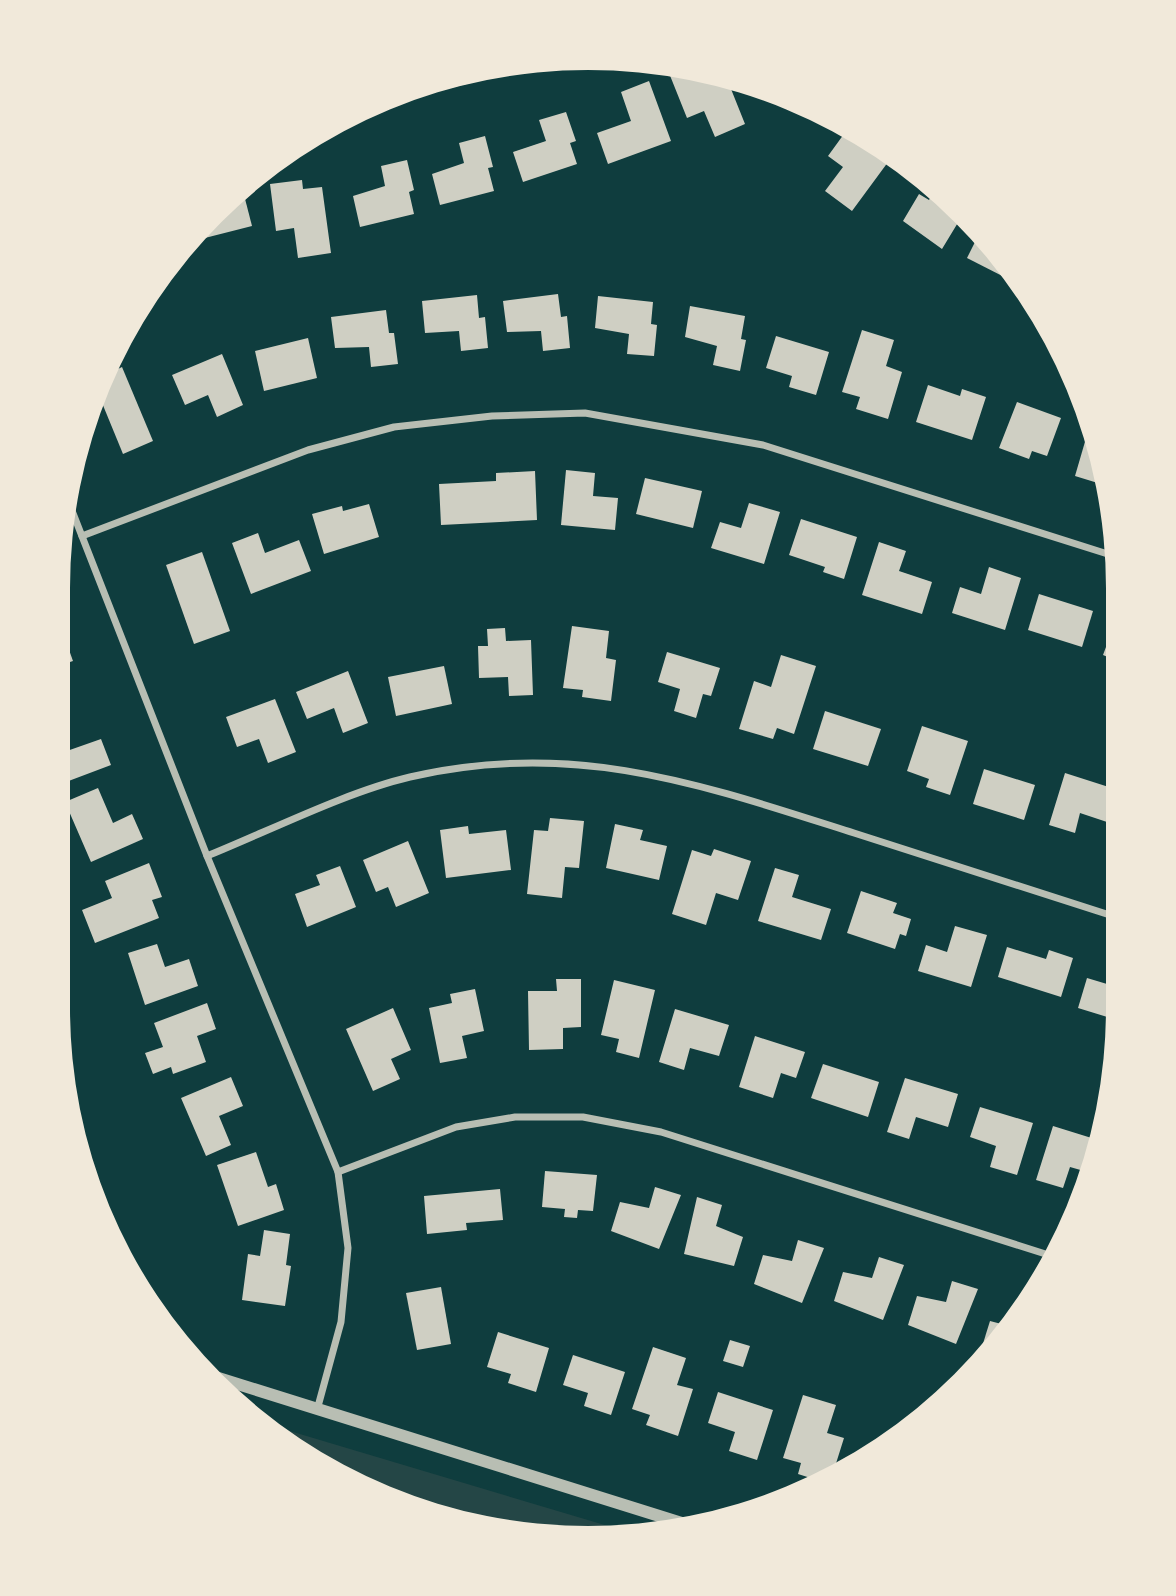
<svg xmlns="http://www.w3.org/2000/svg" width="1176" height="1596" font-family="Bitter,serif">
<rect width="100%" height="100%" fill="#0f3d3e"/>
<!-- green -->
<polygon fill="#244646" points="263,1423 608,1526 597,1534 518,1534 354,1484"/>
<!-- building -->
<g fill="#cfcfc3">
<polygon points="681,68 727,79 745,124 715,137 704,111 687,118 669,73"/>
<polygon points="649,81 671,141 608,164 597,133 631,121 621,92"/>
<polygon points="763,88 782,96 770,102"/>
<polygon points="566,112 576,141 570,143 577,164 523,182 513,152 546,141 539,120"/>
<polygon points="849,127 891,158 852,211 825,191 843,167 828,156"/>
<polygon points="485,136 493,167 488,168 494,191 440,205 432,174 464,163 459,143"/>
<polygon points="407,160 414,190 409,192 414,214 360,227 353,196 385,186 381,166"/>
<polygon points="302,180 303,189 322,187 331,253 298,258 294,228 276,231 270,184"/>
<polygon points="936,188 962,216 942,249 903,221 919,194 929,200"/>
<polygon points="243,191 252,226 197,240"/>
<polygon points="979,234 1008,265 1020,285 967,258"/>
<polygon points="558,294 561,317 567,316 570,348 543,351 541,331 507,332 503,301"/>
<polygon points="477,295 479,318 485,317 488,348 461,351 459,331 425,333 422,301"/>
<polygon points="598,296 653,302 651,324 657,325 654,356 627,354 629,334 595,328"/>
<polygon points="690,306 745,316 741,339 746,340 740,371 713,365 717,346 685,337"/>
<polygon points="386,310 389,333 394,333 398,364 371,367 369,347 335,348 331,317"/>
<polygon points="862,330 894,340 886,366 902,372 888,419 856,409 860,397 842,392"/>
<polygon points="776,336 829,352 816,395 789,387 792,376 766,368"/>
<polygon points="308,338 317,378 264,391 255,351"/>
<polygon points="222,354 243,405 217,417 208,395 185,405 172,375"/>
<polygon points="122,367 153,441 123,454 100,398 112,372"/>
<polygon points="928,385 960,396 962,389 986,397 972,440 916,422"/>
<polygon points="1017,402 1061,418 1047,456 1032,451 1029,459 999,448"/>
<polygon points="1089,428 1103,477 1101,484 1075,476"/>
<polygon points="566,470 595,473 593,496 618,498 615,530 561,525"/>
<polygon points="535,471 537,520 441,525 439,484 496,481 496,473"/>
<polygon points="645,478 702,491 693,528 636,514"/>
<polygon points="749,503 780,512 764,564 711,548 720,522 741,528"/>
<polygon points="369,504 379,537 324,554 312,514 342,506 343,511"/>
<polygon points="801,519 857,537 844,579 823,572 825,567 789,555"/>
<polygon points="258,533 265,553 299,540 311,571 251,594 232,543"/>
<polygon points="879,542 906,551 899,571 932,582 922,614 862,595"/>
<polygon points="202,552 230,631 194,644 166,565"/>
<polygon points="989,567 1021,578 1005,630 952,613 960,587 981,594"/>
<polygon points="1039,594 1093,611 1082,647 1028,630"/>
<polygon points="572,626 609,631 606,658 616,660 611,701 582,697 583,690 563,688"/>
<polygon points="1114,626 1115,660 1103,655"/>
<polygon points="505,628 506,641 531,640 533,695 509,696 508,677 479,678 478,646 488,646 487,629"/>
<polygon points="64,636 73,661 58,666 58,638"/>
<polygon points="667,652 720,668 711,696 703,694 696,718 674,711 680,689 658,682"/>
<polygon points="781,655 816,666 794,734 777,728 773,739 739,729 754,681 771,687"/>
<polygon points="444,666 452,704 396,716 388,677"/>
<polygon points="348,671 368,723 343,733 334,708 307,719 296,692"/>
<polygon points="275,699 296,752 268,763 259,739 237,747 226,717"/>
<polygon points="825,711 881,729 868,766 813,749"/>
<polygon points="922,726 968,741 950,795 926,787 929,779 907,771"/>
<polygon points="58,736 64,752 101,739 111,765 58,785"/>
<polygon points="984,769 1035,785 1024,820 973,804"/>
<polygon points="1065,773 1115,789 1113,824 1080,813 1075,833 1049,825"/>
<polygon points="98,788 113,823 132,814 143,839 91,862 65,802"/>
<polygon points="550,818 584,821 579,868 565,867 562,898 527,894 534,830 548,831"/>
<polygon points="615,824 643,830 640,840 667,846 659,880 606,868"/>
<polygon points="468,826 469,834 506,830 511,870 446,878 440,830"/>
<polygon points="408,841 429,893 396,907 388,887 376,892 363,860"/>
<polygon points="714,849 751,861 738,900 716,893 706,925 672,914 692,850 711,856"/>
<polygon points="149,863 162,897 152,900 159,918 95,943 82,910 112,898 105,881"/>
<polygon points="340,866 356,907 307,927 295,894 320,885 316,875"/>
<polygon points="775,868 799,875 792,897 831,909 821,940 758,921"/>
<polygon points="861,891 897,903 893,913 911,919 906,936 900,934 895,949 847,933"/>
<polygon points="955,926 987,935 971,987 918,971 926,945 947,952"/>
<polygon points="157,944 165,967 189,959 198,986 145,1005 128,953"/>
<polygon points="1007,947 1046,959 1049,950 1073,958 1061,997 998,977"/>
<polygon points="1087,978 1117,987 1117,1020 1078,1008"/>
<polygon points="556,979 581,979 581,1027 563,1028 563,1049 529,1050 528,991 557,991"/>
<polygon points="614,980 655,990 639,1058 616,1052 619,1039 601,1035"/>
<polygon points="475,989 484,1031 462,1036 467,1058 440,1063 429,1008 452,1003 450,994"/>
<polygon points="207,1003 216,1029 197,1036 206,1062 173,1074 171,1067 153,1074 145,1053 163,1047 154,1023"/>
<polygon points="393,1008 411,1050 391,1059 400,1079 373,1091 346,1029"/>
<polygon points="675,1009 729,1025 719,1056 690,1048 684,1070 659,1062"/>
<polygon points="755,1036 805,1052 796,1078 781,1073 773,1098 739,1087"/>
<polygon points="823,1064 879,1082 868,1117 811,1098"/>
<polygon points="231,1077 243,1106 219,1116 231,1145 206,1156 181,1098"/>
<polygon points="905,1078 958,1094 948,1127 916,1117 909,1139 887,1132"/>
<polygon points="980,1107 1033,1123 1017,1175 990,1167 996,1146 970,1137"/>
<polygon points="1053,1126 1098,1140 1091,1173 1070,1167 1063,1188 1036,1180"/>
<polygon points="256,1152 268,1187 276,1184 284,1210 238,1226 217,1165"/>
<polygon points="545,1171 597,1175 593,1211 578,1210 577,1218 564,1217 565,1209 542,1207"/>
<polygon points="655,1187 681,1195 659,1249 611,1231 620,1202 649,1208"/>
<polygon points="500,1189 503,1220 466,1223 467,1230 427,1234 424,1196"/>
<polygon points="697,1197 722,1205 716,1226 743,1237 734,1266 684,1254"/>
<polygon points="264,1230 290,1234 286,1265 291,1266 285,1306 242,1300 248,1254 260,1256"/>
<polygon points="798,1240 824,1248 802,1303 754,1284 763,1255 792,1261"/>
<polygon points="879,1257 904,1265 883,1320 834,1301 843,1272 872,1278"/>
<polygon points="952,1281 978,1289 956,1344 908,1325 917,1296 946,1302"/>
<polygon points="441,1287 451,1344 417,1350 406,1293"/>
<polygon points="990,1321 1009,1326 990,1352 981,1350"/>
<polygon points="498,1332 549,1348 536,1392 508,1383 511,1374 487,1367"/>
<polygon points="730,1340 750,1346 743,1367 723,1361"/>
<polygon points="653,1347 686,1358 677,1385 693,1389 678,1436 646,1425 650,1415 632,1409"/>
<polygon points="573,1355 625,1372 611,1415 584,1406 588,1393 563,1385"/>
<polygon points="718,1392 773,1410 757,1460 729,1451 735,1432 708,1423"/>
<polygon points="803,1395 836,1405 827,1433 844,1438 833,1473 820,1481 798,1474 801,1463 783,1458"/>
</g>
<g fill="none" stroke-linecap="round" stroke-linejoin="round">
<!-- minor -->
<g stroke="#b8beb3" stroke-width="7">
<polyline points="388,99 472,79 511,66"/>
<polyline points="69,503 207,856 338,1172 348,1248 341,1322 317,1410"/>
<polyline points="82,536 308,450 394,427 492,416 585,413 763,445 1114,556"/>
<path d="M 207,856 C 269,831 346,792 410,777 C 574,739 700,784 854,833 C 942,861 1029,889 1116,917"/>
<polyline points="338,1172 456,1127 515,1117 583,1117 661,1132 1055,1257"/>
</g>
<!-- tertiary -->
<polyline stroke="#b8beb3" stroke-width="12" points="212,1376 688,1525"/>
</g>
<!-- crop -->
<path d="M0 0H1176V1596H0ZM588 70H588A518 518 0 0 1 1106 588V1008A518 518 0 0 1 588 1526H588A518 518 0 0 1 70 1008V588A518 518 0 0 1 588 70Z" fill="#f1e9da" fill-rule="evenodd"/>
</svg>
